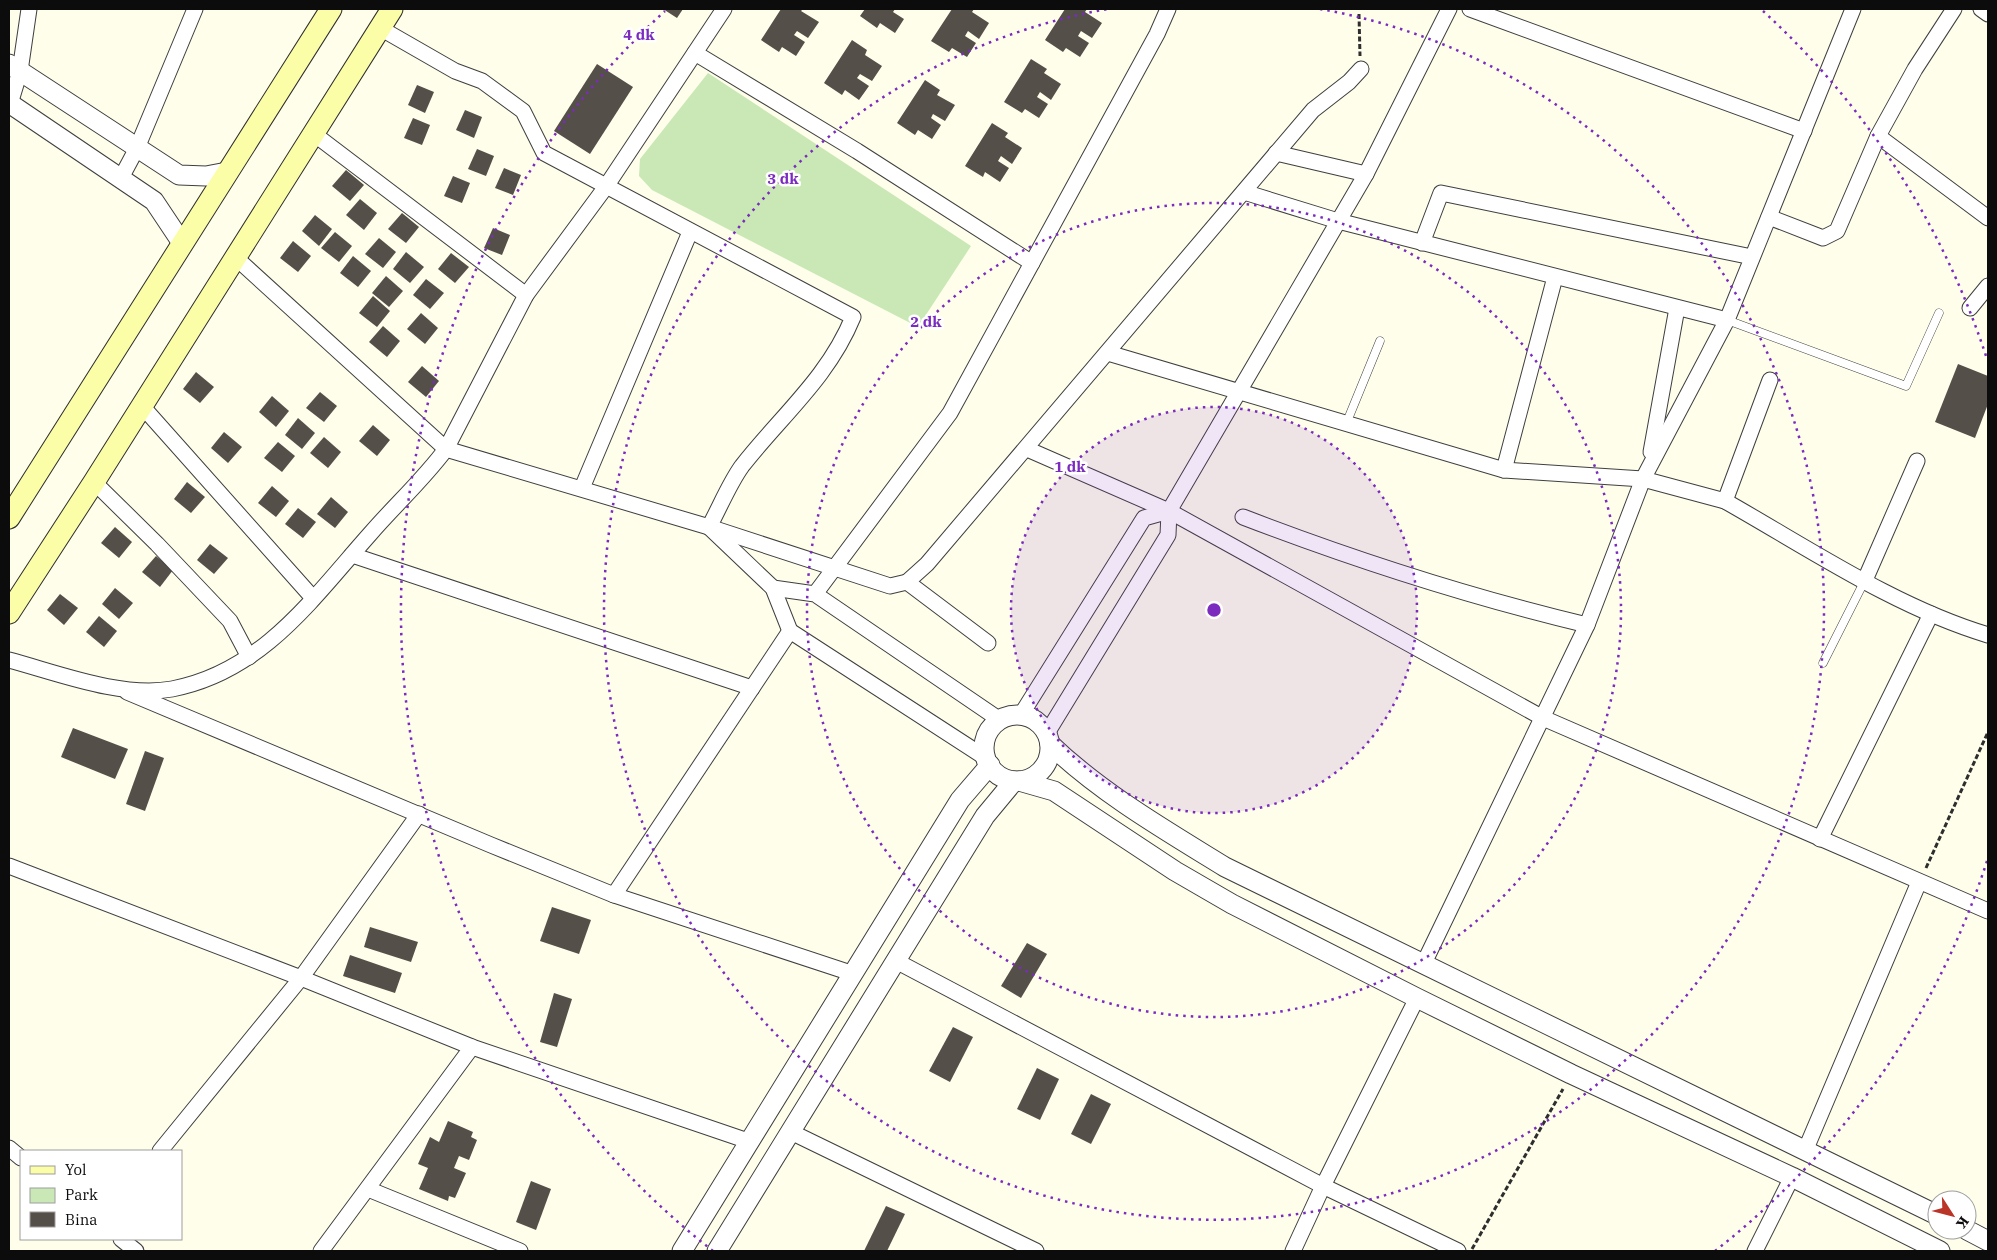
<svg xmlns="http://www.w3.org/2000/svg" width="1997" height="1260" font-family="'IBM Plex Serif',serif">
<rect width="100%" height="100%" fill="#fffeeb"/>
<!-- green -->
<polygon fill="#c9e8b6" points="708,73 971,246 918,327 652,190 639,176 640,159"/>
<!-- building -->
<g fill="#554f49">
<polygon points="663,9 683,9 677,18"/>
<polygon points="781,9 803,9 801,11 819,22 808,38 797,31 794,35 805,42 796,56 782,47 779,52 761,40"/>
<polygon points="865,9 895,9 893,12 904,19 895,33 880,23 877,28 860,16"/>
<polygon points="952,9 974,9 972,12 989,23 979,39 968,31 965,36 976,43 967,57 952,48 949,52 931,41"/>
<polygon points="1065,9 1087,9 1085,12 1102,23 1092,38 1081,31 1078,36 1089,43 1080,57 1066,48 1063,52 1045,40"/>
<polygon points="852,40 867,50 865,55 882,66 872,81 860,74 857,78 869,86 859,100 845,90 842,95 824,83"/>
<polygon points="1031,59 1047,69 1044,73 1061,84 1051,100 1040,92 1037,97 1048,104 1039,118 1025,109 1022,113 1004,102"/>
<polygon points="597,64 633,87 590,154 554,131"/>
<polygon points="925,80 940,90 937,95 955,105 945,121 933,114 931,118 941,125 932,139 918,130 915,135 897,123"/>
<polygon points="417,85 434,92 425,113 408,105"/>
<polygon points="465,110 482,117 474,138 456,130"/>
<polygon points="413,118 430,125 422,145 404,138"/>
<polygon points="992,123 1008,133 1005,137 1022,148 1012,164 1001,156 998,161 1009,168 1000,182 985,172 983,177 965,166"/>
<polygon points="477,149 494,156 486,176 468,169"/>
<polygon points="504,168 521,175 513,195 495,188"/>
<polygon points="346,170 364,185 350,201 332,186"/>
<polygon points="453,176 470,183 462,203 444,196"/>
<polygon points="360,199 377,213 364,230 346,215"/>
<polygon points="402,213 419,227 406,243 388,229"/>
<polygon points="315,215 332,229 319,246 302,231"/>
<polygon points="493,228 510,235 502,255 484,248"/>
<polygon points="335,232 352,246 339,262 321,248"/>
<polygon points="379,238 396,252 383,268 365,254"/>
<polygon points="293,241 311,256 298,272 280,258"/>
<polygon points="406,252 424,267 410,283 393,269"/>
<polygon points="451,253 469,267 455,283 438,269"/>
<polygon points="353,256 371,271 358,287 340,273"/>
<polygon points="386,276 403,291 389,307 372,293"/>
<polygon points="426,279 444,293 430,309 413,295"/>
<polygon points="373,296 390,311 377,327 359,313"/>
<polygon points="421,313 438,328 425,344 407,329"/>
<polygon points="383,326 400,341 387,357 369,342"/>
<polygon points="1958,364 1988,376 1988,404 1975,438 1935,422"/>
<polygon points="422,366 439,381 426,397 408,382"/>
<polygon points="196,372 214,387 200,403 183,389"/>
<polygon points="320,392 337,406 324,422 306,408"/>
<polygon points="272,396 289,411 276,427 259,412"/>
<polygon points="298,418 315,433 302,449 285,435"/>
<polygon points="373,425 390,440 377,456 359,441"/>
<polygon points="224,432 242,447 228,463 211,448"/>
<polygon points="324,437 341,452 328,468 310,453"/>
<polygon points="278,442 295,456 282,472 264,458"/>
<polygon points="187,482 205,497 191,513 174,499"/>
<polygon points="272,486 289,501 276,517 258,503"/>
<polygon points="331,497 348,512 335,528 317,514"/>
<polygon points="298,508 316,522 303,538 285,524"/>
<polygon points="115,527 132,542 119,558 101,543"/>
<polygon points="210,544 228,558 214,574 197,560"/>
<polygon points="156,556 173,570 160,587 142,572"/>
<polygon points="115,588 133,603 119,619 102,604"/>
<polygon points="60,594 78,608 64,625 47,610"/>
<polygon points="99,616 117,631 104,647 86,632"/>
<polygon points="73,728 128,749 115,779 61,757"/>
<polygon points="145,751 164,758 145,811 126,804"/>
<polygon points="552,907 591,920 579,954 540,941"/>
<polygon points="370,927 418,942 411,962 364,947"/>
<polygon points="1027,943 1047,954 1021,998 1001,986"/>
<polygon points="350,955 402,973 395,993 343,976"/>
<polygon points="554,993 572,999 557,1047 540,1042"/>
<polygon points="953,1027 973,1037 950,1082 929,1071"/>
<polygon points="1037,1068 1059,1079 1040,1120 1017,1109"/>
<polygon points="1091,1094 1111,1104 1091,1144 1071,1134"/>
<polygon points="448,1121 473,1132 471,1137 477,1140 469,1160 459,1156 454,1168 466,1173 455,1198 449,1196 448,1201 419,1189 428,1168 418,1164 430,1137 439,1142"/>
<polygon points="531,1181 551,1189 536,1230 516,1222"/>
<polygon points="886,1206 905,1214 887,1251 864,1251"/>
</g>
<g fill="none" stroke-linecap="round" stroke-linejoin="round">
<!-- service casing -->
<g stroke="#3f3f3f" stroke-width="9">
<g id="service">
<polyline points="1727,320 1906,386 1939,313"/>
<polyline points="1346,424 1380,341"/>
<polyline points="1823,663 1865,580"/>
</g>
</g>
<!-- minor casing -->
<g stroke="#3f3f3f" stroke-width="17">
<g id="minor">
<polyline points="1470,9 1804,131"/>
<polyline points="1981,9 1988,14"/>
<path d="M 380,28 L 455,71 L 482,81 L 523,111 L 544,153 L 853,317 C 828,378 781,416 742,466 C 729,484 720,507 709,527 L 773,588 L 790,631 L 986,758"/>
<polyline points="695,53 857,151 1032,263"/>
<polyline points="10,104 20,71 29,9"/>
<polyline points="314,134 526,295"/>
<polyline points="1878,136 1988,218"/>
<polyline points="1276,153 1366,174"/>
<polyline points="121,178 137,148 195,9"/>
<polyline points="1244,192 1338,221 1727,320"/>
<polyline points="1769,217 1823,238 1837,231 1878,136 1915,69 1954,9"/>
<polyline points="1422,243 1441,193 1752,257"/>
<polyline points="235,257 446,449 526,295 605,188 724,9"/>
<polyline points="1970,308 1988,286"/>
<polyline points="1108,353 1504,470 1643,479 1725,501 1770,380"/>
<polyline points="142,406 313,598"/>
<polyline points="1027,449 1169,511 1543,718 1988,911"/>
<polyline points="1651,452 1677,308"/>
<polyline points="1504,470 1555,277"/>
<polyline points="94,482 157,544 230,621 249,657"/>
<polyline points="582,488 690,232"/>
<path d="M 1725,501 C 1810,549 1895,607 1988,635"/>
<path d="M 1243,517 C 1355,560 1470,597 1587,625"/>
<polyline points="352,555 752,688"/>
<polyline points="1865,580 1917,461"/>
<polyline points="907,582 988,643"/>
<polyline points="773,588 815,594 1000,720"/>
<polyline points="815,594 950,413 1157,34 1168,9"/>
<path d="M 9,660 C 58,673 121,698 172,689 C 262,672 313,598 370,534 C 395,505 423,480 446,449 L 709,527 L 890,586 L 907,582 L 927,564 L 1313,110 L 1349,82 L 1361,69"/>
<polyline points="127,692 491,845 614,895 854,974"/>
<polyline points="1021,715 1144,518 1169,511"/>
<polyline points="1047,733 1168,535 1169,511 1366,174 1449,9"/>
<polyline points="1820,839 1931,614"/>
<polyline points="9,866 301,978 472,1047 751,1142"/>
<polyline points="614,895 790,631"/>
<polyline points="896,961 1323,1186 1458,1251"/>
<polyline points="1424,963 1587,625 1643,479 1727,320 1853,9"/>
<polyline points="791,1132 1036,1251"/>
<polyline points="9,1148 21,1158"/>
<polyline points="160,1151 301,978 419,814"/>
<polyline points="1805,1151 1919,882"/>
<polyline points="368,1189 520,1251"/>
<polyline points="121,1239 136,1251"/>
<polyline points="321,1251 472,1047"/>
<polyline points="1293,1251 1323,1186 1417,998"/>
<polyline points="1755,1251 1792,1177"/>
</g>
</g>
<!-- tertiary casing -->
<g stroke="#3f3f3f" stroke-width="21">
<g id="tertiary">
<polyline points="9,64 179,175 206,176 227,172"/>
<polyline points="9,103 154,201 182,243"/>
<circle cx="1017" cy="748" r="33"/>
<path d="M 1050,744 C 1101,793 1165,830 1225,867 L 1937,1215"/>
<polyline points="1019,781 1054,791 1175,871 1232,904 1417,998 1571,1074 1792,1177 1940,1251"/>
<polyline points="1967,1230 1988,1241"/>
<polyline points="682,1251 960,800 990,765"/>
<polyline points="717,1251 985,816 1014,781"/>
</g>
</g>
<!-- secondary casing -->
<g stroke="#2e2e2e" stroke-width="23">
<g id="secondary">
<polyline points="9,518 331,9"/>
<polyline points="9,613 94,482 392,9"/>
</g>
</g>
<!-- path -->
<g stroke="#2e2e2e" stroke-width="3" stroke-dasharray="5 2.5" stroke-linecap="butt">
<polyline points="1359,14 1360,56"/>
<polyline points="1926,868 1988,732"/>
<polyline points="1472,1249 1563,1089"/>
</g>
<!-- service -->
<use href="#service" stroke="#fff" stroke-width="8"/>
<!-- minor -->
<use href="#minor" stroke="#fff" stroke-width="15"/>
<!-- tertiary -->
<use href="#tertiary" stroke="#fff" stroke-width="19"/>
<!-- secondary -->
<use href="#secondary" stroke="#fbfea7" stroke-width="21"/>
</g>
<!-- distance rings -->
<circle cx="1214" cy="610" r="203" fill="#7b2cbf" fill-opacity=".12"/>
<g fill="none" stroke="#7b2cbf" stroke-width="2.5" stroke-dasharray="2.5 5">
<circle cx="1214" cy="610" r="203"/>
<circle cx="1214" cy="610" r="407"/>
<path d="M1320 9A610 610 0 1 1 1108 9"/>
<path d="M1987 861A813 813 0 0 1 1715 1251M713 1251A813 813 0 0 1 665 11M1763 11A813 813 0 0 1 1987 359"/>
</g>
<circle cx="1214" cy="610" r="8" fill="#7b2cbf" stroke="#fff" stroke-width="2.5"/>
<g font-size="15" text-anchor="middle" font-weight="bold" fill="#7b2cbf" stroke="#fff" stroke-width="5" stroke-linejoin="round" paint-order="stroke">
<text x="639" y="40">4 dk</text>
<text x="783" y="184">3 dk</text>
<text x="926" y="327">2 dk</text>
<text x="1070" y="472">1 dk</text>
</g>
<!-- border -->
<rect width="1997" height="1260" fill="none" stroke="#0c0c0c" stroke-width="20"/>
<!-- legend -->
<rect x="20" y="1150" width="162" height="90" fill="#ffffff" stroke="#9e9e9e"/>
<rect x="30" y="1166" width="25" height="8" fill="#fbfea7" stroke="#9e9e9e"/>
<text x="65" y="1175" font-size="15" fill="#0c0c0c">Yol</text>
<rect x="30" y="1188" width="25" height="15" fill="#c9e8b6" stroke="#9e9e9e"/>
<text x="65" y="1200" font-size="15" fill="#0c0c0c">Park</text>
<rect x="30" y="1212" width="25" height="15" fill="#554f49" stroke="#9e9e9e"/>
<text x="65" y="1225" font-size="15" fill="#0c0c0c">Bina</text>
<!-- north arrow -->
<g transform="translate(1952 1215) rotate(126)"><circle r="24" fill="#ffffff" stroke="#9e9e9e"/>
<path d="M0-4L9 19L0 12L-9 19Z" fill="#ba3427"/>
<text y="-8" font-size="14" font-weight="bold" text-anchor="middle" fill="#0c0c0c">K</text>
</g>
</svg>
